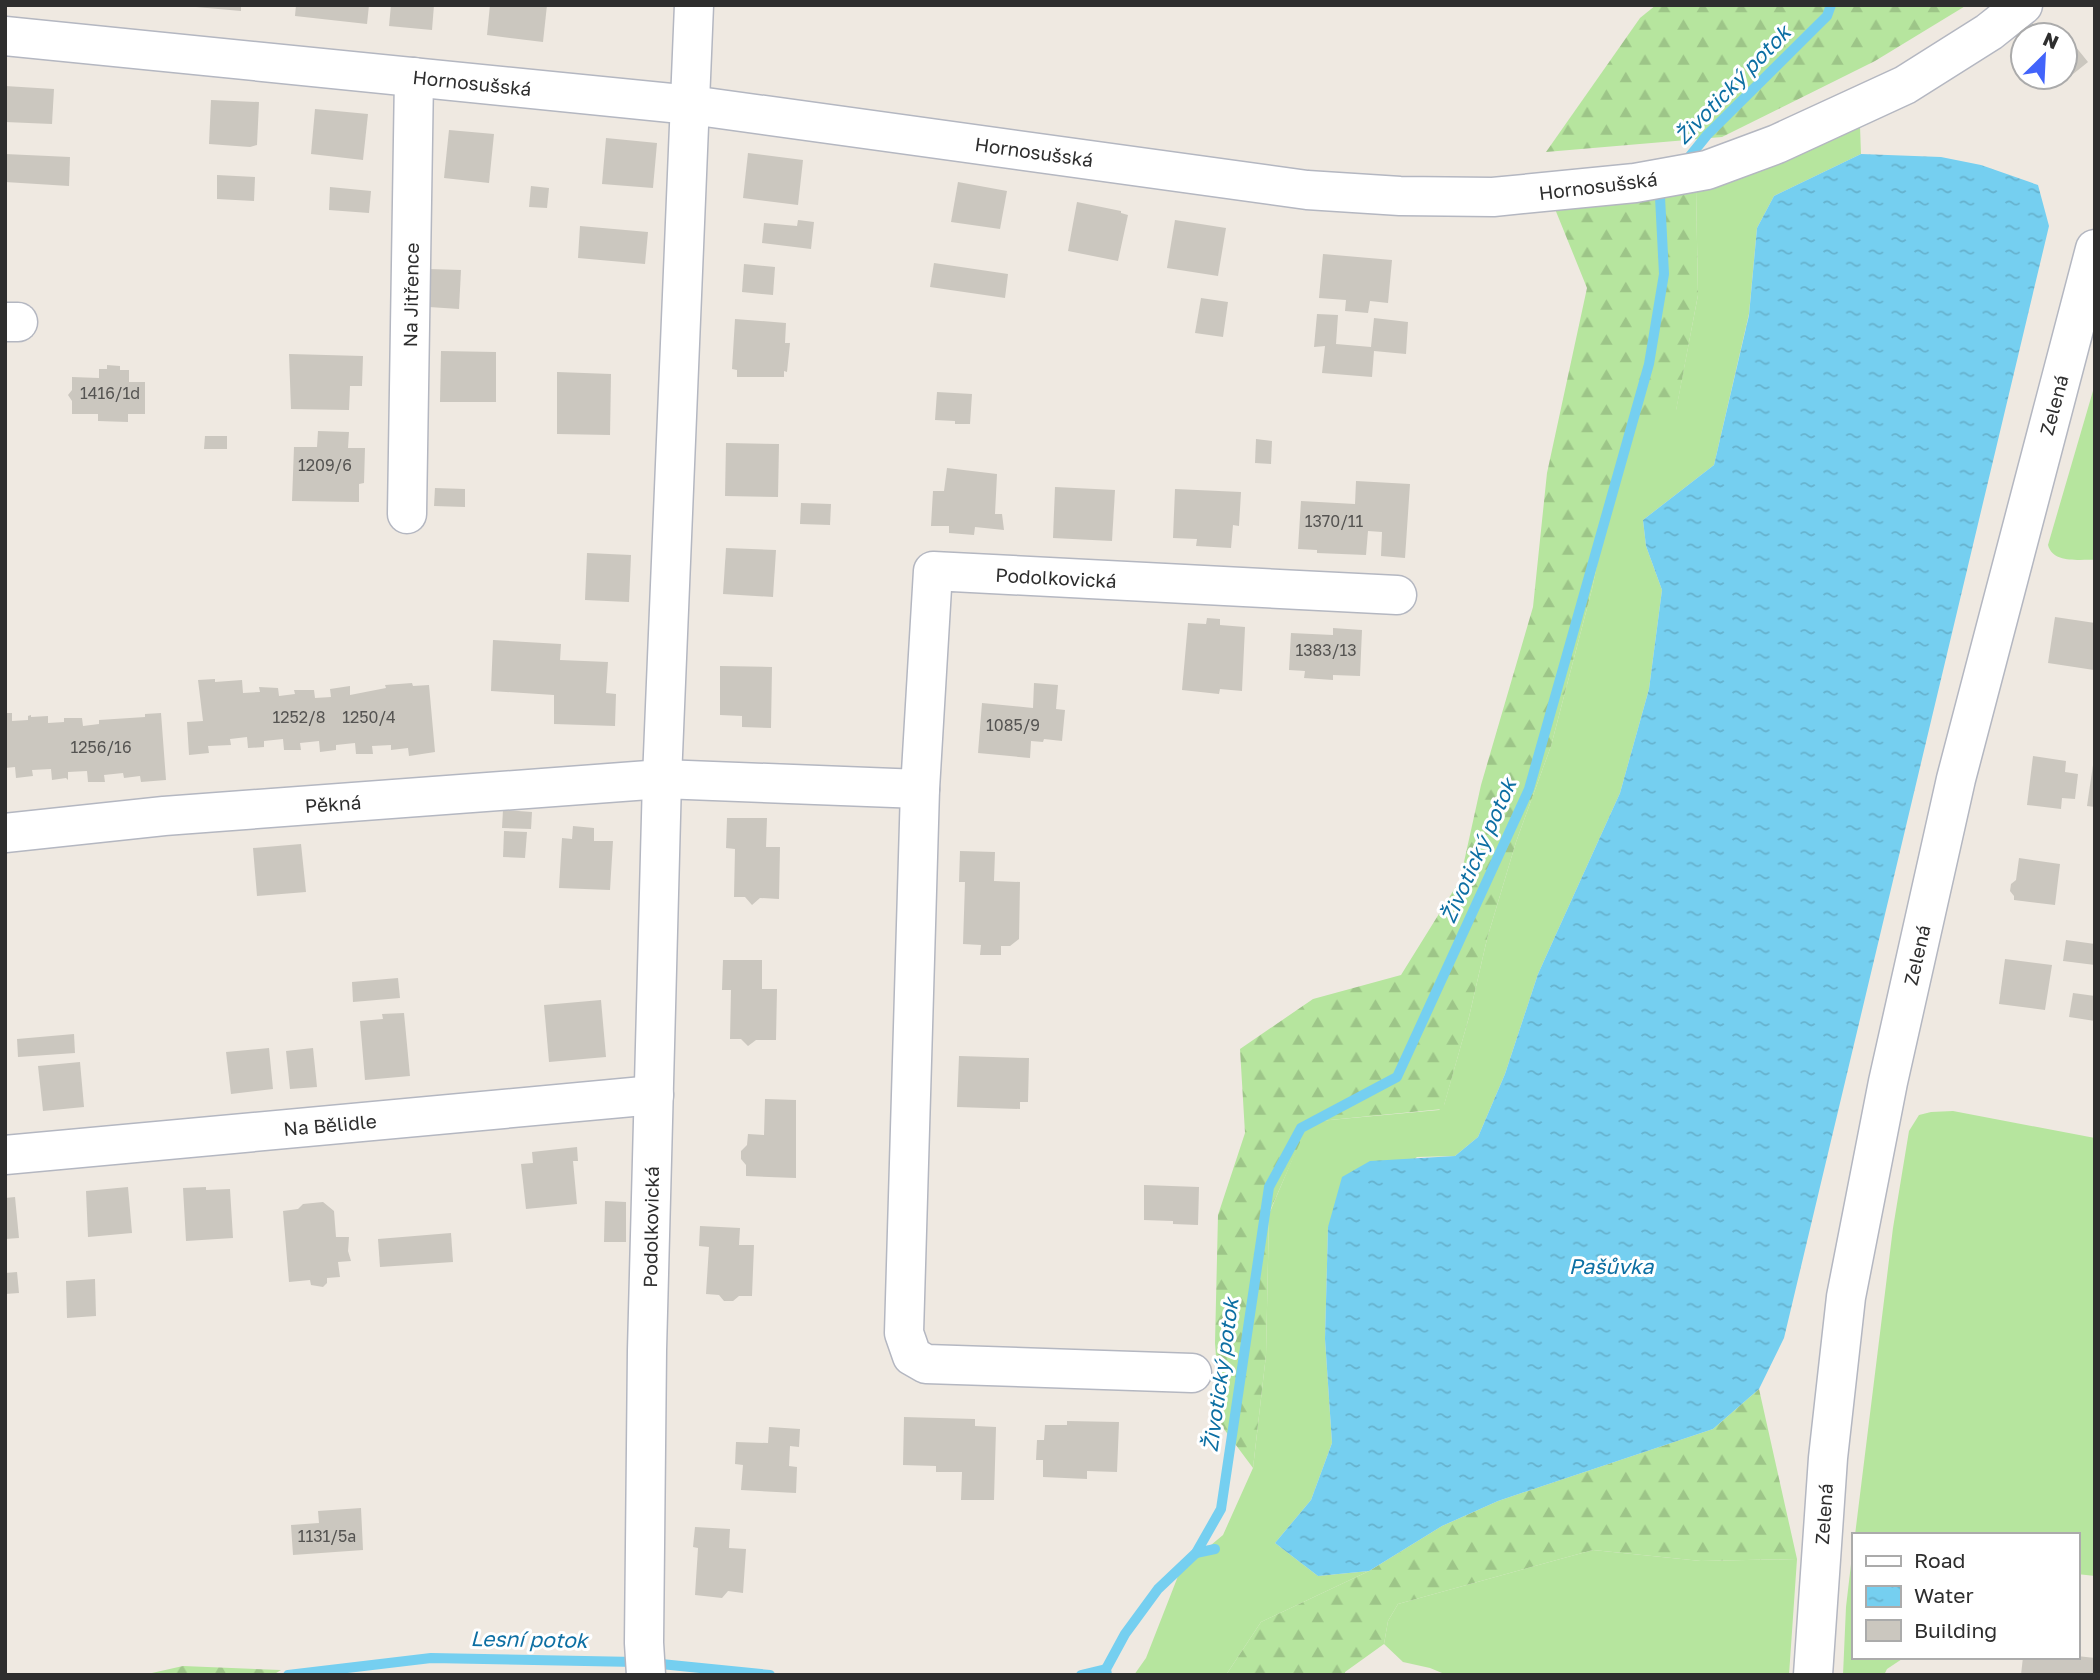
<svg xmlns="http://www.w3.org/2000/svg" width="2100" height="1680" font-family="'Golos Text',sans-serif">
<defs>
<pattern id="forest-firs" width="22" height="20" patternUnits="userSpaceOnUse" patternTransform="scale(1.75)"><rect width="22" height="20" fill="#b6e59e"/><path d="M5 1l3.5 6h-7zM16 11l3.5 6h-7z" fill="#9dc588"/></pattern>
<pattern id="water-ripples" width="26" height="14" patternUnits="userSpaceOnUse" patternTransform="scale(1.75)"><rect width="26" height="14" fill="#75cff0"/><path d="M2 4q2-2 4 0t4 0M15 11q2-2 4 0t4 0" fill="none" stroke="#66b2ce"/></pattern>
</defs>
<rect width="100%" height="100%" fill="#efe9e1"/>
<!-- grass -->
<g fill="#b6e59e">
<polygon points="1860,126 1861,154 1774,196 1757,228 1749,314 1714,465 1643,520 1646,546 1662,590 1649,689 1620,793 1538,974 1505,1074 1478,1137 1455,1156 1417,1157 1328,1227 1325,1339 1332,1443 1311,1500 1275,1543 1318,1576 1369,1571 1261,1622 1226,1675 1134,1675 1146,1658 1180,1571 1223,1535 1253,1468 1266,1355 1269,1214 1308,1122 1439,1110 1444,1105 1469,1017 1487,939 1516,842 1551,746 1592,589 1621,449 1676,410 1698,295 1696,188"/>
<path d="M 2095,384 L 2095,560 C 2079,559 2053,564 2048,545 Z"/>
<polygon points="1953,1111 2095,1138 2095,1576 2077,1574 2077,1535 1855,1535 1893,1228 1909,1131 1919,1115 1931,1112"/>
<polygon points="1853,1547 1853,1657 1905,1657 1887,1669 1884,1675 1843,1675 1846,1607"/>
<polygon points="1593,1550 1701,1561 1797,1559 1789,1675 1447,1675 1430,1668 1403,1662 1384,1644 1388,1621 1398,1604"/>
</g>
<!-- forest -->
<g fill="url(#forest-firs)">
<polygon points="1656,5 1967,5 1875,61 1722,137 1546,152 1640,18"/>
<polygon points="1696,188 1698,295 1676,411 1621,450 1592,589 1551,746 1516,842 1487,939 1469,1017 1443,1109 1309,1122 1269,1213 1266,1355 1253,1468 1221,1425 1215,1343 1218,1215 1245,1133 1240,1049 1313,999 1401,975 1460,880 1481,785 1533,607 1547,473 1587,288 1555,209"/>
<polygon points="1759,1389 1797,1559 1701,1561 1593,1550 1398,1604 1388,1621 1384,1644 1345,1672 1345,1675 1226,1675 1261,1622 1369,1571 1442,1526 1498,1501 1713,1429"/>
<polygon points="183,1666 281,1670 273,1675 143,1675"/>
</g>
<!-- water -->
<polygon fill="url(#water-ripples)" points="1861,154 1941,157 1981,165 2038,185 2049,226 1784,1338 1759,1389 1713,1429 1498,1501 1442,1526 1369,1571 1318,1576 1275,1543 1311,1500 1332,1443 1325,1339 1328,1227 1342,1177 1370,1161 1455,1156 1478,1137 1505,1074 1538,974 1620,793 1649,689 1662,590 1646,546 1643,520 1714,465 1749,315 1757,228 1774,196"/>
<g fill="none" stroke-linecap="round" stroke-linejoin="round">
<!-- stream -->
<g stroke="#75cff0" stroke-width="10">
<polyline points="1686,161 1707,135 1827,16 1831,5"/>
<polyline points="1196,1553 1215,1549"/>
<polyline points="651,1663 770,1675"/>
<polyline points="288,1675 431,1658 636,1662"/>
<polyline points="1081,1675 1106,1669"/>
<polyline points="1107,1675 1106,1669 1125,1634 1158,1589 1196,1553 1221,1509 1269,1187 1301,1128 1397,1077 1529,789 1649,364 1664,274 1660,197 1667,187"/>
</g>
</g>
<!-- building -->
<g fill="#cbc7bf">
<polygon points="196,5 241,5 241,11 196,7"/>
<polygon points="296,5 369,5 367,24 295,16"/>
<polygon points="391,5 434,5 432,30 389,26"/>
<polygon points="490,5 547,5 543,42 487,35"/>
<polygon points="2063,31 2088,62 2057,87 2049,77 2065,77 2065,35 2057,35"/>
<polygon points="5,86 54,89 52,124 5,122"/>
<polygon points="211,100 259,102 257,145 250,147 209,144"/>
<polygon points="315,109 368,114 363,160 311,154"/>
<polygon points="449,130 494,134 489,183 444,178"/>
<polygon points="606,138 657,143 653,188 602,184"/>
<polygon points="748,153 803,160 798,205 743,198"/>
<polygon points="5,154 70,157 69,186 5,182"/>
<polygon points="217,175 255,177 254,201 217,199"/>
<polygon points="958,182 1007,191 1000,229 951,222"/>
<polygon points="531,186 549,188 547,208 529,207"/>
<polygon points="330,187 371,191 369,213 329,210"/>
<polygon points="1077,202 1121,211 1121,213 1128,215 1118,261 1068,251"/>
<polygon points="798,220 814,222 811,249 762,243 764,223 797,226"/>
<polygon points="1175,220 1226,228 1218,276 1167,268"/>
<polygon points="580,226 648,232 645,264 578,258"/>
<polygon points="1323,254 1392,260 1388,303 1370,301 1368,313 1345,311 1346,300 1319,298"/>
<polygon points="934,263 1008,274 1005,298 930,287"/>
<polygon points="744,264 775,267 773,295 742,292"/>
<polygon points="429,269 461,270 459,309 429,307"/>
<polygon points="1201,298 1228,302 1223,337 1195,333"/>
<polygon points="1317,314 1338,315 1336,344 1371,347 1374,318 1408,322 1406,354 1374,351 1372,377 1322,373 1325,346 1314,347"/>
<polygon points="735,319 786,323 785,343 790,343 787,372 784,371 784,377 737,377 737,370 732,369"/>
<polygon points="441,351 496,352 496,402 440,402"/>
<polygon points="289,354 363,356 362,386 350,386 349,410 291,409"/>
<polygon points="107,365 120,366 120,370 129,370 129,382 145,382 145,414 128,414 128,422 98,421 98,414 72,414 72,401 68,395 72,390 72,377 99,378 99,369 107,369"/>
<polygon points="557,372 611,374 610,435 557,434"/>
<polygon points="937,392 972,394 970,424 955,424 955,421 935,420"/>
<polygon points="318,431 349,432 348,448 365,448 364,483 359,484 359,502 292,501 294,447 317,447"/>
<polygon points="205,436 227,436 227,449 204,449"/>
<polygon points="1256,439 1272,441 1271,464 1255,463"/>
<polygon points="726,443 779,444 778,497 725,496"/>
<polygon points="947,468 997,474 995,514 1002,514 1004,530 975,527 974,535 949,533 949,526 931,526 933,491 944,491"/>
<polygon points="1356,481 1410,484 1405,558 1381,556 1382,532 1368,531 1366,555 1317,553 1317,550 1298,549 1301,501 1355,504"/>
<polygon points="1055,487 1115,490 1112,541 1053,538"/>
<polygon points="435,488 465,489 465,507 434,506"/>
<polygon points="1175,489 1241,492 1239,526 1233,525 1231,548 1196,546 1197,539 1173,538"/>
<polygon points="801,503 831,504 830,525 800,524"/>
<polygon points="726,548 776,550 773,597 723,594"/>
<polygon points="587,553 631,555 629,602 585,600"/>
<polygon points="2055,617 2095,623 2094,670 2048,663"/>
<polygon points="1207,618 1220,619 1220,625 1245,627 1242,691 1220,689 1219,694 1182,690 1188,623 1206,624"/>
<polygon points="1333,628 1362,630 1360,676 1333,675 1333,680 1304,678 1305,671 1289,670 1291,633 1333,635"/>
<polygon points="493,640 561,644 560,660 608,662 606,693 616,694 615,726 554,724 554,695 491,691"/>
<polygon points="720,666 772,667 771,728 742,727 742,716 720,715"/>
<polygon points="215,679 215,682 242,680 243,693 260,692 259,687 278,688 279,696 295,694 294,690 314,690 315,698 331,697 330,689 350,686 350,695 386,688 385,685 412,683 413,686 429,685 435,752 409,756 408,748 391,750 391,745 372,746 373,754 356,754 355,743 336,745 336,750 320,752 319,741 300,743 301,750 284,750 283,739 264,741 264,747 248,748 247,737 230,739 231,745 208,746 209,753 189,755 187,722 203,721 198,680"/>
<polygon points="1034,683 1058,685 1056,709 1065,710 1062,741 1044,739 1043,742 1031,741 1030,758 978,753 982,703 1033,708"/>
<polygon points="5,713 12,713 12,721 28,720 28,716 31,715 31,717 48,716 48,723 64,722 64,718 82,718 83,726 99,724 99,720 145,717 145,714 161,713 166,780 141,782 140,776 124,778 123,773 104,775 105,782 88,782 87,771 68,772 68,780 66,778 52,780 51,769 32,770 33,776 16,778 15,767 5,768"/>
<polygon points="2033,756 2066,761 2065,772 2078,774 2075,799 2062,798 2061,809 2027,805"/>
<polygon points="2093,765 2095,765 2095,807 2087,806"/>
<polygon points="503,810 532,812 531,829 502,828"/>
<polygon points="727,818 767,818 766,847 780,847 779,899 760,898 752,905 745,897 734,897 735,849 726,848"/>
<polygon points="573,826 594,828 594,841 613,841 610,890 559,888 562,838 572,839"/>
<polygon points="504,831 527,832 525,858 503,857"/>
<polygon points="301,844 306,892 257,896 253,848"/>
<polygon points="960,851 995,852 994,881 1020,882 1019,939 1010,946 1001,946 1001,955 980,955 981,945 963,944 965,882 959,882"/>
<polygon points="2019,858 2060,864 2055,905 2014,900 2014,896 2010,891 2011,884 2016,880"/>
<polygon points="2066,940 2095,944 2095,965 2063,961"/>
<polygon points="2005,959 2052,965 2045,1010 1999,1004"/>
<polygon points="723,960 762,960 762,989 777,989 776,1040 756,1040 748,1046 741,1039 730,1039 731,990 722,990"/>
<polygon points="398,978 400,998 353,1002 352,982"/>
<polygon points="2073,993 2095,996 2095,1021 2069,1017"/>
<polygon points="601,1000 606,1057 549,1062 544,1005"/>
<polygon points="404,1013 410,1076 365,1080 360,1021 383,1019 382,1014"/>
<polygon points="74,1034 75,1053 18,1057 17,1039"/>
<polygon points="269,1048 273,1089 231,1094 226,1052"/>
<polygon points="313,1048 317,1087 290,1089 286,1051"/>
<polygon points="959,1056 1029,1058 1028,1102 1020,1102 1020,1109 957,1107"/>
<polygon points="80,1062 84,1107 43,1111 38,1066"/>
<polygon points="765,1099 796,1100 796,1178 746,1176 746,1165 741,1159 741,1151 747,1145 748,1134 764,1135"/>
<polygon points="577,1147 578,1161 573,1161 577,1204 526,1209 521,1164 533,1163 532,1152"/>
<polygon points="1144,1185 1199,1187 1198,1225 1173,1224 1173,1221 1144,1220"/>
<polygon points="128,1187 132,1233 88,1237 86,1191"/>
<polygon points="206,1187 206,1190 230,1189 233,1238 186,1241 183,1188"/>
<polygon points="15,1197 19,1238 5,1239 5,1198"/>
<polygon points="605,1201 626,1202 626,1242 604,1242"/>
<polygon points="323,1202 334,1211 336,1237 349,1237 348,1251 351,1261 338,1262 340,1277 327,1278 327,1283 323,1287 311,1285 310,1280 289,1282 283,1211 298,1209 303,1204"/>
<polygon points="700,1226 740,1228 739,1245 754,1245 752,1296 739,1296 733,1301 724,1301 719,1295 706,1294 709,1247 699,1246"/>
<polygon points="451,1233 453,1262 380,1267 378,1239"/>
<polygon points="17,1272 19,1293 5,1294 5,1273"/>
<polygon points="95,1279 96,1316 67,1318 66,1281"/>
<polygon points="904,1417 975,1419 975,1426 996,1427 994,1500 961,1500 962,1472 936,1472 936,1466 903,1465"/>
<polygon points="1067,1421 1119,1422 1117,1472 1087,1471 1087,1479 1043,1477 1043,1460 1036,1460 1037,1440 1044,1440 1045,1425 1067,1425"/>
<polygon points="769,1427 800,1429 799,1447 790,1446 789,1466 797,1467 796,1493 741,1490 743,1465 735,1464 736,1442 768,1443"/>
<polygon points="361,1508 363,1550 293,1555 291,1525 319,1523 318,1511"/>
<polygon points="695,1527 730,1529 729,1548 746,1549 743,1593 728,1591 722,1598 695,1595 698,1548 693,1547"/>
<polygon points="2077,1656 2095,1658 2095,1675 2021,1675 2023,1657"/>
</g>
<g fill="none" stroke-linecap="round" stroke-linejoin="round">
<!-- minor casing -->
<g stroke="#b4b7c1" stroke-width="41">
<g id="minor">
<polyline points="5,36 691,105 1307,190 1400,196 1493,197 1635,183 1707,170 1777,144 1905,85 1989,32 2023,5"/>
<polyline points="5,322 18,322"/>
<polyline points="407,514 414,77"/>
<polyline points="920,789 904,1333 912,1356 926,1364 1192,1373"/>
<polyline points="5,833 164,816 662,779 920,789 933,571 1397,595"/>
<polyline points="5,1155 654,1095"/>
<polyline points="646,1675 644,1643 647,1350 662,779 694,5"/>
<polyline points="1813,1675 1828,1458 1846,1297 1888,1082 1956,779 2095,249"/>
</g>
</g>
<!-- minor -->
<use href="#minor" stroke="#fff" stroke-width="38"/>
</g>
<g text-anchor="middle" stroke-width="6" stroke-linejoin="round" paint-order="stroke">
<!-- number labels -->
<g font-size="16" fill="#555452">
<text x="110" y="399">1416/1d</text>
<text x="325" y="471">1209/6</text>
<text x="1334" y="527">1370/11</text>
<text x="1326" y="656">1383/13</text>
<text x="299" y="723">1252/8</text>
<text x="369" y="723">1250/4</text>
<text x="1013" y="731">1085/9</text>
<text x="101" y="753">1256/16</text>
<text x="327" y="1542">1131/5a</text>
</g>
<!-- street labels -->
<g font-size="19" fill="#2e2e2e" stroke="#fff">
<text transform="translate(472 83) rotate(6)" y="7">Hornosušská</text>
<text transform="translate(1034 152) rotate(8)" y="7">Hornosušská</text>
<text transform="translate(1598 186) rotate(-7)" y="7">Hornosušská</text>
<text transform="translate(411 295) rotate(-89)" y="7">Na Jitřence</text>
<text transform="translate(2054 405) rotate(-75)" y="7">Zelená</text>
<text transform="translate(1056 578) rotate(3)" y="7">Podolkovická</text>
<text transform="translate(333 804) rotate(-4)" y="7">Pěkná</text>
<text transform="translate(1917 955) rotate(-77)" y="7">Zelená</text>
<text transform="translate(330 1125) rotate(-5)" y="7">Na Bělidle</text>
<text transform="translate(651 1227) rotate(-89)" y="7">Podolkovická</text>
<text transform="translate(1824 1514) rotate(-86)" y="7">Zelená</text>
</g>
<!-- water labels -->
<g font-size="21" font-style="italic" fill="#0d6fa3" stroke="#fff">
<text transform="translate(1733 85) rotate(-46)" y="7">Životický potok</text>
<text transform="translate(1479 851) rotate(-66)" y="7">Životický potok</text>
<text x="1611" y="1274">Pašůvka</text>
<text transform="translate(1221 1375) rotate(-82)" y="7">Životický potok</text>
<text transform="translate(529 1640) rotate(1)" y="7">Lesní potok</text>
</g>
</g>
<!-- border -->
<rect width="2100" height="1680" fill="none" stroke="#2e2e2e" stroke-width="14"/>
<!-- legend -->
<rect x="1852" y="1533" width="228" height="126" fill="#ffffff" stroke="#ababab" stroke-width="2"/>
<rect x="1866" y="1556" width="35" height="10" fill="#ffffff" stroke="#ababab" stroke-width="2"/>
<text x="1914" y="1568" font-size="21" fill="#2e2e2e">Road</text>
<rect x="1866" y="1586" width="35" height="21" fill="url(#water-ripples)" stroke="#ababab" stroke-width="2"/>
<text x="1914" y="1603" font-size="21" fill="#2e2e2e">Water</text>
<rect x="1866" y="1620" width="35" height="21" fill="#cbc7bf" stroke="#ababab" stroke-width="2"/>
<text x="1914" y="1638" font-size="21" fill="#2e2e2e">Building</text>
<!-- north arrow -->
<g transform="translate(2044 56) rotate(24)"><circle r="33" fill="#ffffff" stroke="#ababab" stroke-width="2"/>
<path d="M0-5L12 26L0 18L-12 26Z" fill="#4264fb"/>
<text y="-10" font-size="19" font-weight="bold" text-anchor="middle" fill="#2e2e2e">N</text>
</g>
</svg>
